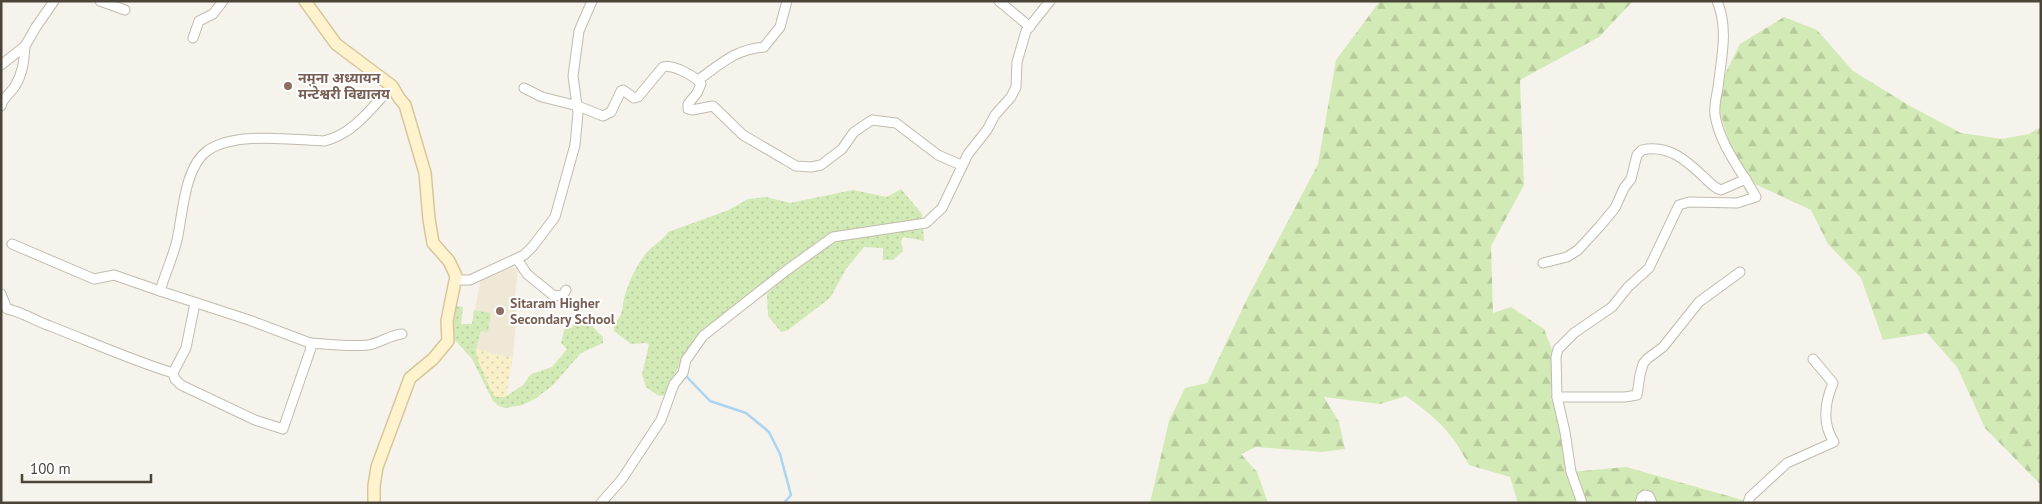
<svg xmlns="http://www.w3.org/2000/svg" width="2042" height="504" font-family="'PT Sans','Noto Sans Devanagari',sans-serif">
<defs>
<pattern id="grass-dots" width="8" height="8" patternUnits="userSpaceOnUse" patternTransform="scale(1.25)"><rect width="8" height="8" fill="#d2eab5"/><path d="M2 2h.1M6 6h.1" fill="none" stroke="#b6ca9c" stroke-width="1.8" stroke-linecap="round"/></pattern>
<pattern id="forest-firs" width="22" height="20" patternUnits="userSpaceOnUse" patternTransform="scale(1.25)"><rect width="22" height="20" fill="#d2eab5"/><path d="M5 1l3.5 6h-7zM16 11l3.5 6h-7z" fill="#b6ca9c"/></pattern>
<pattern id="sand-dots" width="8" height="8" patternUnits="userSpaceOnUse" patternTransform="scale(1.25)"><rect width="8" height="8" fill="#f9efc9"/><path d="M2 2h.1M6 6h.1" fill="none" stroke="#d7cead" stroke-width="1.8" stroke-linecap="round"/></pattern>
</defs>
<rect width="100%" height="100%" fill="#f6f3ec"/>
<!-- education -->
<polygon fill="#efe8d6" points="508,267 518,268 514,306 517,307 513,357 502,356 476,349 481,331 487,332 490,313 475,310 480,282 487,275"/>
<!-- grass -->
<g fill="url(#grass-dots)">
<path d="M 901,189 L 922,214 L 924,241 L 904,237 L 901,241 L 903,251 L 893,260 L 883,260 L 883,248 L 864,247 L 846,269 L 830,298 L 788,330 L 781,332 L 768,316 L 767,294 L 785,277 L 780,270 L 705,330 L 678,367 L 666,395 L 659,396 L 646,387 L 642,374 L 649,345 L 647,343 L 631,344 L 614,331 C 614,320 618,322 621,314 C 623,309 623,303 624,298 C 628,284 635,268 644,256 C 651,246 662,241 668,232 L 729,210 L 748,199 L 766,197 L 790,203 L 853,190 L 887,197 Z"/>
<path d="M 455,306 L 463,307 L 461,324 L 472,324 L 474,310 L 491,313 L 488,332 L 481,331 L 476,349 L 477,358 L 505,397 L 523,385 L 531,374 L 552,367 L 567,349 L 561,343 L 565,327 L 572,328 L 576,315 C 588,319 594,329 603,337 L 603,343 L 581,353 L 553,385 L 535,399 L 522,405 L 505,408 L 499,406 L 493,401 L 472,359 L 455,340 L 451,324 Z"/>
</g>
<!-- forest -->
<g fill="url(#forest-firs)">
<path d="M 1380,1 L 1633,1 L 1599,37 L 1520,80 L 1524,185 L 1491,246 L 1493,313 L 1511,307 L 1544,329 L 1554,355 L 1571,472 L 1626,467 L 1753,503 L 1518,503 L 1510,477 L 1469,465 C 1450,429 1437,419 1406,396 L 1380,404 L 1324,397 L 1339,422 L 1345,449 L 1322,452 L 1256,447 L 1241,454 L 1257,472 L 1268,503 L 1150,503 L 1169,421 L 1185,388 L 1207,383 L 1248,297 L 1318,164 L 1336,60 Z"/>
<polygon points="1784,17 1817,30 1853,71 1910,106 1961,133 2002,139 2029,134 2041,127 2041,485 1985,428 1957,367 1927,333 1883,340 1861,278 1828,244 1811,210 1755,184 1734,159 1717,102 1726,72 1740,44"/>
</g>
<!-- sand -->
<polygon fill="url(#sand-dots)" points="476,349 502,356 513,357 507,390 508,395 504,397 496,397 492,393 477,358"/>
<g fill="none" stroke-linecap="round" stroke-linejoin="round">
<!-- stream -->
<polyline stroke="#a9d4f2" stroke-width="2.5" points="685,375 710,401 746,413 769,432 780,454 791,495 784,503"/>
<!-- street casing -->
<g stroke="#c2bbae" stroke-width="11">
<g id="street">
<polyline points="100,1 125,10"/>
<polyline points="999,1 1030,27"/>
<polyline points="193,38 199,21 213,14 223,1"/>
<polyline points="1,65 25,46 36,27 54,1"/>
<path d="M 698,80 C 722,63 734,50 764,47 L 780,27 L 787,1"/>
<path d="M 524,88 L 542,97 L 578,106 L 603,116 L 611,112 L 621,91 L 623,90 L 634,98 L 638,97 L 663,67 C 673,64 695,76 701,84 L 697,93 L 688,104 L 688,109 L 692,110 L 713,106 L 743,135 L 796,166 L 811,167 L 821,165 L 842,149 L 854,132 L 872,120 L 896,123 L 938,155 L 961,165"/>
<path d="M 1,106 C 3,97 11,93 15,86 C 23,73 24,61 25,46"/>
<polyline points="12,244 94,279 114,275 160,291"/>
<polyline points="517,259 527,274 554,296 563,295 566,290"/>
<path d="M 1543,263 L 1567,257 L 1578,250 L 1600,226 L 1615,208 L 1624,188 L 1631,179 L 1637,155 L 1642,150 C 1669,144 1687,161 1705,178 C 1710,183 1714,188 1721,190 L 1746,179"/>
<polyline points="455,280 470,280 524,255 533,246 555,217 575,145 578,113 573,76 579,31 592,1"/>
<path d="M 1,294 L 7,309 C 23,312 35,321 50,326 C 91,342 131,360 173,373 L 186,348 L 195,303"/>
<path d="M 310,343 C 329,344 349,347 368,345 C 380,343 390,335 402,334"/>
<path d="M 173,373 L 175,379 L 181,385 L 255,420 L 283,429 L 311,348 L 310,343 L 249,320 L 160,291 C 165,274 173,257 177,240 C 183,214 184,168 207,151 C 234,131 293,140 324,141 C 353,135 373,106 392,86"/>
<polyline points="1557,397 1625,397 1637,395 1640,375 1643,364 1647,359 1663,347 1699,302 1740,272"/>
<polyline points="601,503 622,479 661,420 674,384 683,373 686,360 703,336 787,270 833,237 926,223 942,208 968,154 987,130 995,115 1011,97 1016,87 1017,62 1026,31 1050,1"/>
<path d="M 1582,503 L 1571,472 L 1565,432 L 1557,397 L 1556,357 L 1558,349 L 1574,333 L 1612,307 L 1628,287 L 1649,268 L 1679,205 L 1689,202 L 1737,203 L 1756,197 C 1742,171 1720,146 1715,115 C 1714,107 1716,97 1718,88 C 1721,59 1729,29 1717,1"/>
<polyline points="1640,503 1642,497 1645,495 1649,496 1652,503"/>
<path d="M 1748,503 L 1750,497 L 1787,463 L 1834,442 C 1822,424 1825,402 1833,383 L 1813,359"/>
</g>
</g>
<!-- secondary casing -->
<g stroke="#d6c79b" stroke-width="14">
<polyline id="secondary" points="305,1 336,44 392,86 399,98 405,105 425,173 429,219 433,243 449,261 456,276 447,321 448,341 433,359 410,378 377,467 374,486 374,503"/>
</g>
<!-- street -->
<use href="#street" stroke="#fff" stroke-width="9"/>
<!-- secondary -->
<use href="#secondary" stroke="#fff3cd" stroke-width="11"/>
</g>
<!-- markers -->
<g fill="#8d6e63" stroke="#fff" stroke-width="2">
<circle cx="288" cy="86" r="5"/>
<circle cx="500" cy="311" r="5"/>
</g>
<g text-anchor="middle" stroke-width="4" stroke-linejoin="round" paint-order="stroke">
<!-- education labels -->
<g font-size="14" font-weight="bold" fill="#785e54" stroke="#fff" text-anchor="start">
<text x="298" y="83">नमुना अध्यायन<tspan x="298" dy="16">मन्टेश्वरी विद्यालय</tspan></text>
<text x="510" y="308">Sitaram Higher<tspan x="510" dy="16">Secondary School</tspan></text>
</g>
</g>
<!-- border -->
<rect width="2042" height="504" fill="none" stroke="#4b4439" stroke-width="5"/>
<!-- scale -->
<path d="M22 474v8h129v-8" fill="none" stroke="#4b4439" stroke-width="2.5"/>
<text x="30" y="474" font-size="15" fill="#4b4439" stroke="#ffffff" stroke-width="4" paint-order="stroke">100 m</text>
</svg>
